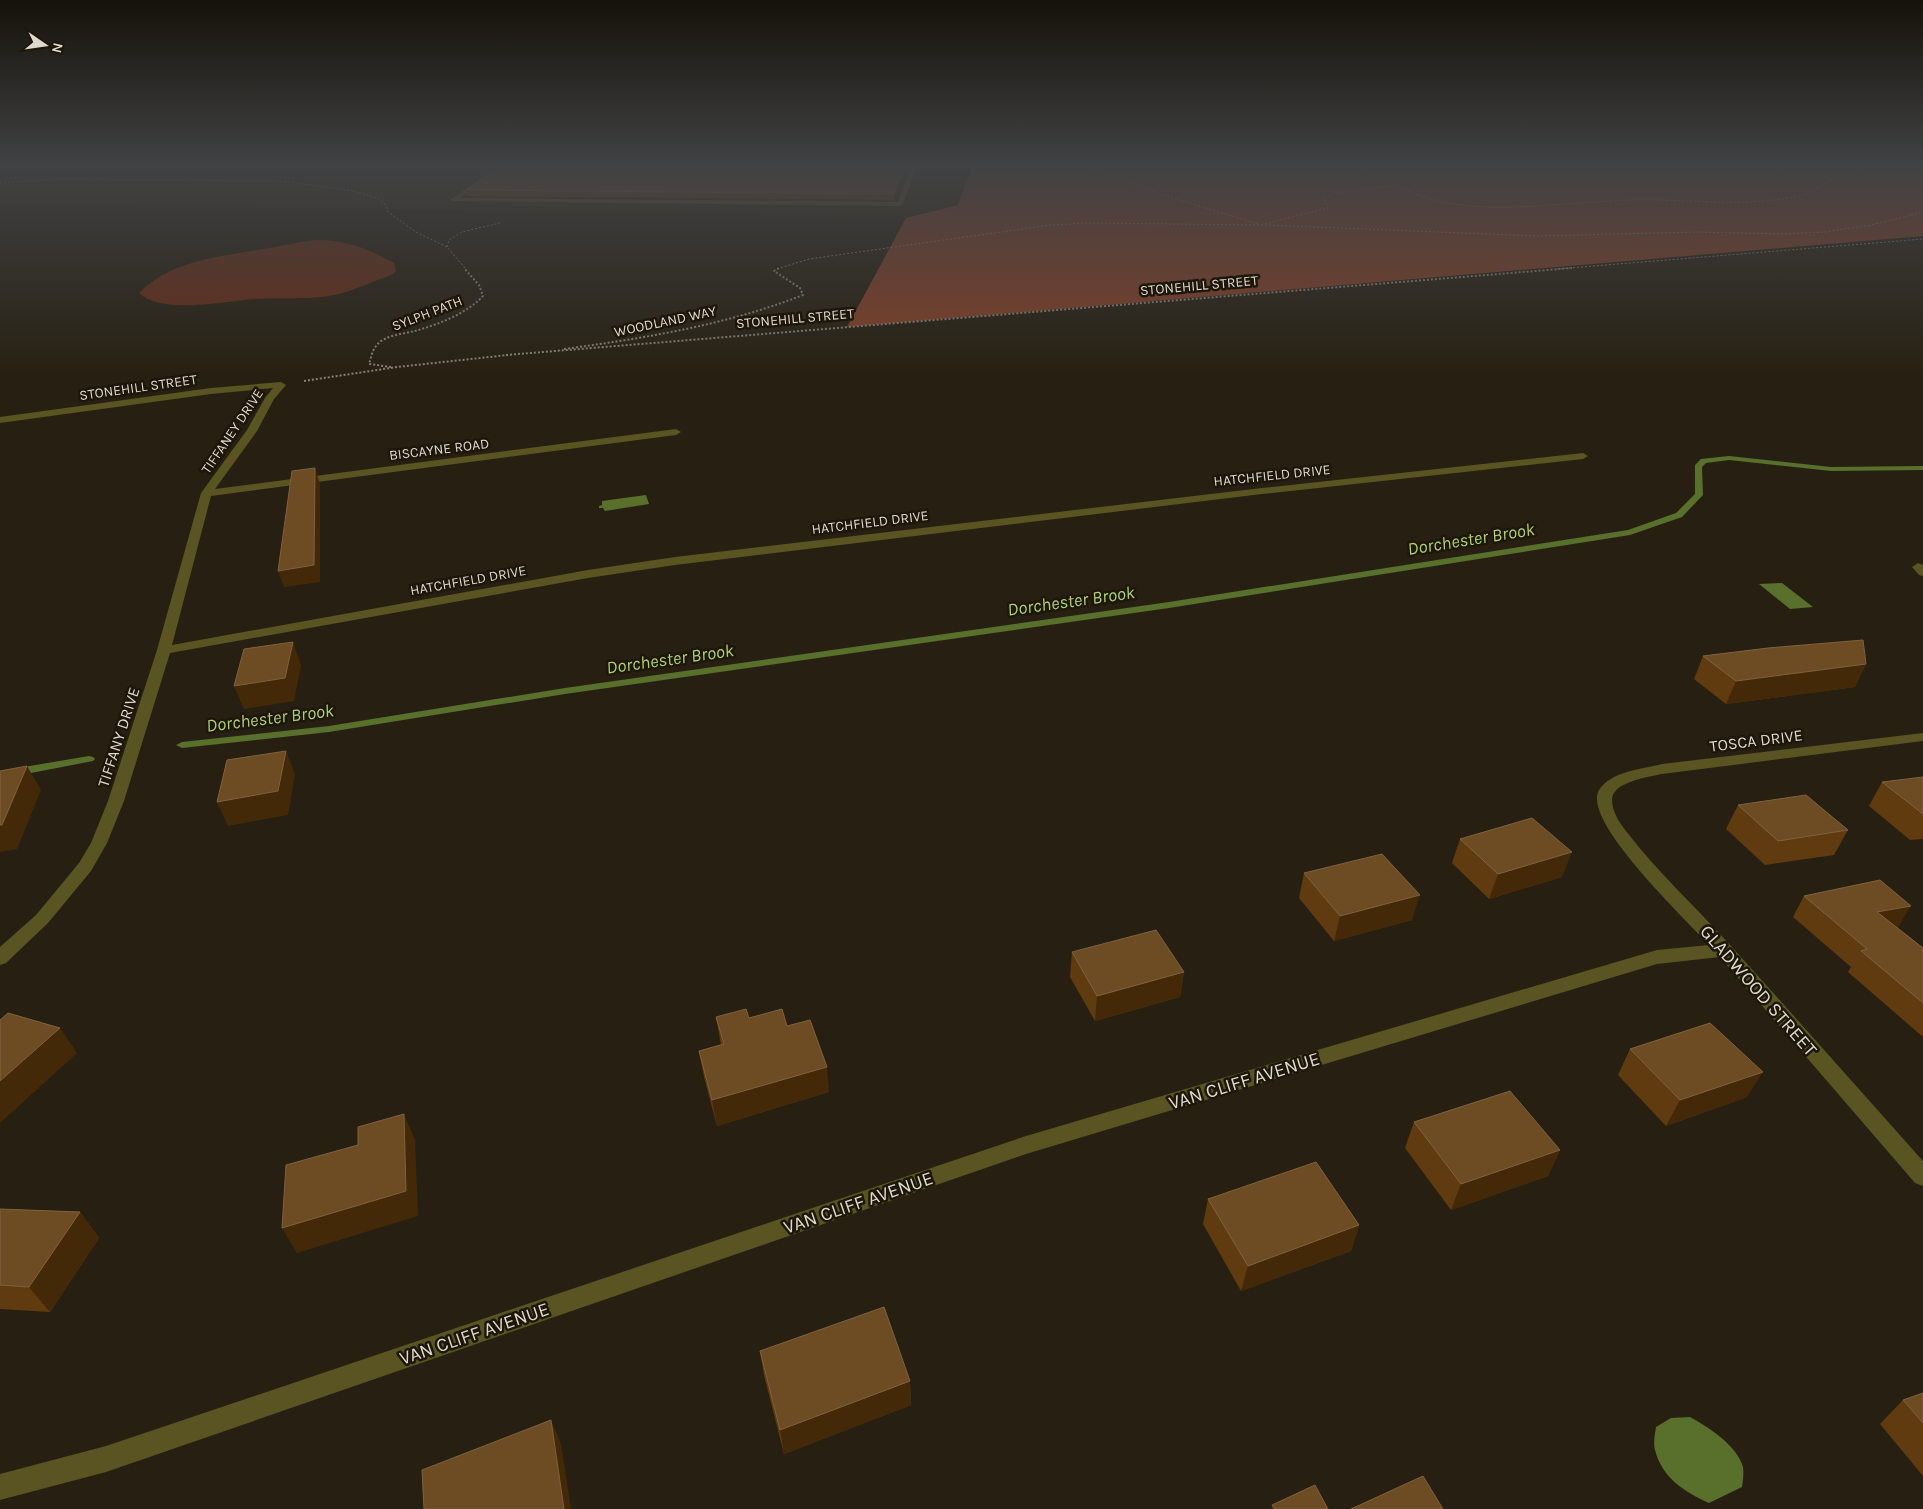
<svg xmlns="http://www.w3.org/2000/svg" width="1923" height="1509" font-family="Karla,sans-serif">
<rect width="100%" height="100%" fill="#272012"/>
<!-- built -->
<polygon fill="#302611" points="0,164 1923,164 1923,230 0,204"/>
<!-- green -->
<path fill="#662c15" d="M 315,240 C 347,240 366,248 394,263 L 396,271 C 390,277 382,278 375,281 C 362,286 349,292 335,295 C 309,300 281,297 255,299 C 225,301 162,315 139,293 C 171,261 216,257 258,250 C 277,247 296,242 315,240 Z"/>
<!-- forest -->
<polygon fill="#813f26" points="973,164 1923,164 1923,236 847,327 906,218 958,205"/>
<!-- water -->
<g fill="#58702b">
<polygon points="646,495 649,504 605,511 603,508 599,508 599,506 602,505 602,501"/>
<polygon points="1782,583 1813,607 1790,609 1759,584"/>
<path d="M 1690,1417 C 1708,1427 1737,1445 1743,1467 C 1744,1472 1743,1481 1742,1487 L 1709,1503 C 1685,1492 1662,1478 1655,1450 C 1653,1443 1655,1434 1656,1427 L 1671,1418 Z"/>
</g>
<g fill="none" stroke-linecap="round" stroke-linejoin="round">
<!-- stream -->
<g fill="#58702b" fill-rule="evenodd">
<polygon points="1729,456 1831,467 1923,466 1923,470 1831,471 1729,460 1706,463 1702,467 1703,495 1682,517 1630,535 1169,608 565,694 329,732 182,748 176,745 182,742 329,726 565,688 1169,602 1628,530 1676,513 1695,494 1695,465 1701,459"/>
<polygon points="89,756 93,757 95,759 93,761 0,779 0,771"/>
</g>
<!-- path-far1 -->
<g stroke="#868175" stroke-width="1" stroke-dasharray="2 2" stroke-linecap="butt">
<polyline points="1077,164 1118,177 1160,194 1258,224"/>
<path d="M 1355,164 C 1380,175 1404,192 1431,199 C 1493,216 1571,201 1635,200 C 1687,199 1743,207 1794,197 C 1807,195 1815,189 1825,183 C 1841,176 1859,170 1875,164"/>
<polyline points="0,183 58,179 266,181 289,182 353,191 377,198 386,205 388,212 416,232 447,247 466,269"/>
<polyline points="1265,225 1537,236 1697,232 1782,234 1825,232 1871,225 1916,214 1923,210"/>
<polyline points="447,247 449,240 462,232 500,223"/>
<polyline points="777,269 809,259 1051,225 1087,223 1261,225 1328,208 1324,198 1336,193 1395,185"/>
<polyline points="1557,269 1923,239"/>
</g>
<!-- path -->
<g stroke="#868175" stroke-width="2" stroke-dasharray="2 2" stroke-linecap="butt">
<path d="M 564,349 C 646,338 726,325 803,295 L 800,288 L 774,271 L 779,268"/>
<polyline points="506,355 1572,268"/>
<path d="M 391,367 L 369,364 C 371,358 372,351 376,346 C 384,335 403,334 415,331 C 439,324 466,314 483,296 L 479,285 L 464,268"/>
<polyline points="304,381 397,367 508,355"/>
</g>
<!-- minor -->
<g fill="#595421" fill-rule="evenodd">
<polygon points="503,164 509,164 460,198 898,202 912,164 918,164 903,204 900,206 451,201 451,199"/>
<polygon points="281,382 286,385 274,399 257,431 215,489 676,429 681,432 676,435 211,496 172,645 588,570 675,557 1262,488 1583,453 1588,456 1583,459 1262,494 675,565 588,578 170,653 124,801 107,843 91,871 48,923 6,963 0,965 0,947 36,915 79,863 91,843 108,801 157,650 201,493 247,430 265,398 273,388 211,394 0,423 0,417 211,388"/>
<polygon points="1918,563 1923,565 1923,576 1919,575 1912,567"/>
<path d="M 1923,733 L 1923,741 L 1662,774 C 1648,777 1612,782 1612,800 C 1612,811 1619,822 1626,831 C 1657,872 1696,907 1731,946 C 1795,1017 1859,1089 1923,1161 L 1923,1186 L 1915,1183 L 1720,957 L 1657,964 L 1026,1154 L 106,1472 L 0,1500 L 0,1474 L 106,1446 L 1026,1136 L 1657,950 L 1709,945 C 1687,920 1581,821 1599,790 C 1611,771 1643,769 1662,764 Z"/>
</g>
</g>
<!-- wall -->
<g fill="#5f3b0f">
<polygon points="506,164 908,164 894,200 467,196 466,190"/>
<polygon points="1703,656 1866,664 1855,687 1726,704 1694,679"/>
<polygon points="1923,777 1923,839 1910,840 1869,806 1882,782"/>
<polygon points="1738,805 1848,830 1834,855 1765,865 1726,829"/>
<polygon points="1460,839 1562,877 1489,899 1452,863"/>
<polygon points="1304,873 1412,920 1334,941 1299,898"/>
<polygon points="1804,896 1898,927 1897,927 1923,948 1923,1037 1848,972 1851,967 1793,917"/>
<polygon points="1072,952 1184,972 1180,997 1095,1021 1070,977"/>
<polygon points="716,1017 749,1018 787,1026 829,1092 717,1126 704,1077 699,1051 721,1045"/>
<polygon points="1630,1049 1747,1097 1666,1126 1618,1075"/>
<polygon points="1414,1122 1560,1150 1548,1176 1451,1210 1405,1148"/>
<polygon points="1208,1199 1359,1225 1351,1251 1241,1291 1203,1224"/>
<polygon points="0,1209 80,1212 99,1238 50,1312 0,1309"/>
<polygon points="760,1351 910,1381 911,1405 784,1454 764,1375"/>
<polygon points="1923,1393 1923,1476 1880,1424 1903,1400"/>
</g>
<!-- shaded-wall -->
<g fill="#432908">
<polygon points="905,164 908,164 894,200 894,194"/>
<polygon points="315,468 320,484 320,582 284,587 278,571"/>
<polygon points="293,642 301,665 294,701 244,709 234,686"/>
<polygon points="1866,664 1855,687 1726,704 1736,681"/>
<polygon points="286,751 295,774 288,815 228,826 217,802"/>
<polygon points="27,766 41,790 17,849 0,852 0,825"/>
<polygon points="1572,852 1562,877 1489,899 1498,874"/>
<polygon points="1420,895 1412,920 1334,941 1340,916"/>
<polygon points="1911,906 1898,927 1864,933 1877,912"/>
<polygon points="1184,972 1180,997 1095,1021 1097,996"/>
<polygon points="60,1028 77,1053 0,1123 0,1081"/>
<polygon points="827,1067 829,1092 717,1126 712,1100"/>
<polygon points="1763,1072 1747,1097 1666,1126 1680,1100"/>
<polygon points="404,1114 415,1140 418,1216 297,1253 282,1228"/>
<polygon points="1560,1150 1548,1176 1451,1210 1461,1184"/>
<polygon points="80,1212 99,1238 50,1312 29,1287"/>
<polygon points="1359,1225 1351,1251 1241,1291 1248,1266"/>
<polygon points="910,1381 911,1405 784,1454 780,1430"/>
<polygon points="551,1420 561,1444 571,1509 564,1509"/>
</g>
<!-- building -->
<g fill="#6d4c24" stroke="#7e623f">
<polygon points="506,164 905,164 894,194 466,190"/>
<polygon points="315,468 314,565 278,571 292,471"/>
<polygon points="1863,640 1866,664 1736,681 1703,656 1768,648"/>
<polygon points="293,642 285,678 234,686 244,649"/>
<polygon points="286,751 278,791 217,802 227,760"/>
<polygon points="27,766 2,825 0,825 0,771"/>
<polygon points="1923,777 1923,814 1882,782"/>
<polygon points="1806,795 1848,830 1778,841 1738,805"/>
<polygon points="1532,818 1572,852 1498,874 1460,839"/>
<polygon points="1382,854 1420,895 1340,916 1304,873"/>
<polygon points="1880,880 1911,906 1877,912 1923,948 1923,1003 1861,951 1867,949 1804,896"/>
<polygon points="1156,930 1184,972 1097,996 1072,952"/>
<polygon points="746,1009 749,1018 782,1009 787,1026 810,1020 827,1067 712,1100 699,1051 724,1044 716,1017"/>
<polygon points="8,1013 60,1028 0,1081 0,1020"/>
<polygon points="1710,1023 1763,1072 1680,1100 1630,1049"/>
<polygon points="1510,1091 1560,1150 1461,1184 1414,1122"/>
<polygon points="404,1114 406,1191 282,1228 286,1165 358,1145 358,1127"/>
<polygon points="1316,1162 1359,1225 1248,1266 1208,1199"/>
<polygon points="0,1209 80,1212 29,1287 0,1285"/>
<polygon points="884,1307 910,1381 780,1430 760,1351"/>
<polygon points="1923,1393 1923,1423 1903,1400"/>
<polygon points="551,1420 564,1509 424,1509 422,1470"/>
<polygon points="1423,1476 1443,1509 1351,1509"/>
<polygon points="1315,1485 1328,1509 1274,1509 1272,1505"/>
</g>
<!-- sky -->
<linearGradient id="sky" x2="0" y2="1"><stop stop-color="#15120a"/><stop offset="0.44" stop-color="#414244"/><stop offset="1" stop-color="#414244" stop-opacity="0"/></linearGradient>
<rect width="1923" height="376" fill="url(#sky)"/>
<g text-anchor="middle" stroke-width="5" stroke-linejoin="round" paint-order="stroke">
<!-- far-street labels -->
<g font-size="14" fill="#ddd9cf" stroke="#1e1709">
<text transform="translate(1199 285) rotate(-5)" y="5">STONEHILL STREET</text>
<text transform="translate(427 313) rotate(-21)" y="5">SYLPH PATH</text>
<text transform="translate(795 318) rotate(-5)" y="5">STONEHILL STREET</text>
<text transform="translate(665 321) rotate(-12)" y="5">WOODLAND WAY</text>
<text transform="translate(138 387) rotate(-8)" y="5">STONEHILL STREET</text>
<text transform="translate(232 431) rotate(-56)" y="5">TIFFANEY DRIVE</text>
<text transform="translate(439 449) rotate(-7)" y="5">BISCAYNE ROAD</text>
<text transform="translate(1272 475) rotate(-6)" y="5">HATCHFIELD DRIVE</text>
<text transform="translate(870 522) rotate(-7)" y="5">HATCHFIELD DRIVE</text>
<text transform="translate(468 580) rotate(-10)" y="5">HATCHFIELD DRIVE</text>
</g>
<!-- street labels -->
<g font-size="16" fill="#ddd9cf" stroke="#1e1709">
<text transform="translate(118 737) rotate(-72)" y="6">TIFFANY DRIVE</text>
<text transform="translate(1756 740) rotate(-7)" y="6">TOSCA DRIVE</text>
</g>
<!-- water labels -->
<g font-size="18" font-style="italic" fill="#add070" stroke="#1e1709">
<text transform="translate(1471 539) rotate(-9)" y="6">Dorchester Brook</text>
<text transform="translate(1071 601) rotate(-8)" y="6">Dorchester Brook</text>
<text transform="translate(670 659) rotate(-8)" y="6">Dorchester Brook</text>
<text transform="translate(270 718) rotate(-7)" y="6">Dorchester Brook</text>
</g>
<!-- near-street labels -->
<g font-size="19" fill="#ddd9cf" stroke="#1e1709">
<text transform="translate(1759 990) rotate(49)" y="7">GLADWOOD STREET</text>
<text transform="translate(1244 1080) rotate(-17)" y="7">VAN CLIFF AVENUE</text>
<text transform="translate(858 1202) rotate(-19)" y="7">VAN CLIFF AVENUE</text>
<text transform="translate(474 1333) rotate(-19)" y="7">VAN CLIFF AVENUE</text>
</g>
</g>
<!-- north arrow -->
<g transform="translate(45 45) rotate(103)" stroke="#1e1709" stroke-width="4" paint-order="stroke">
<path d="M0-4L9 19L0 12L-9 19Z" fill="#ddd9cf"/>
<text y="-8" font-size="14" font-weight="bold" text-anchor="middle" fill="#ddd9cf">N</text>
</g>
</svg>
